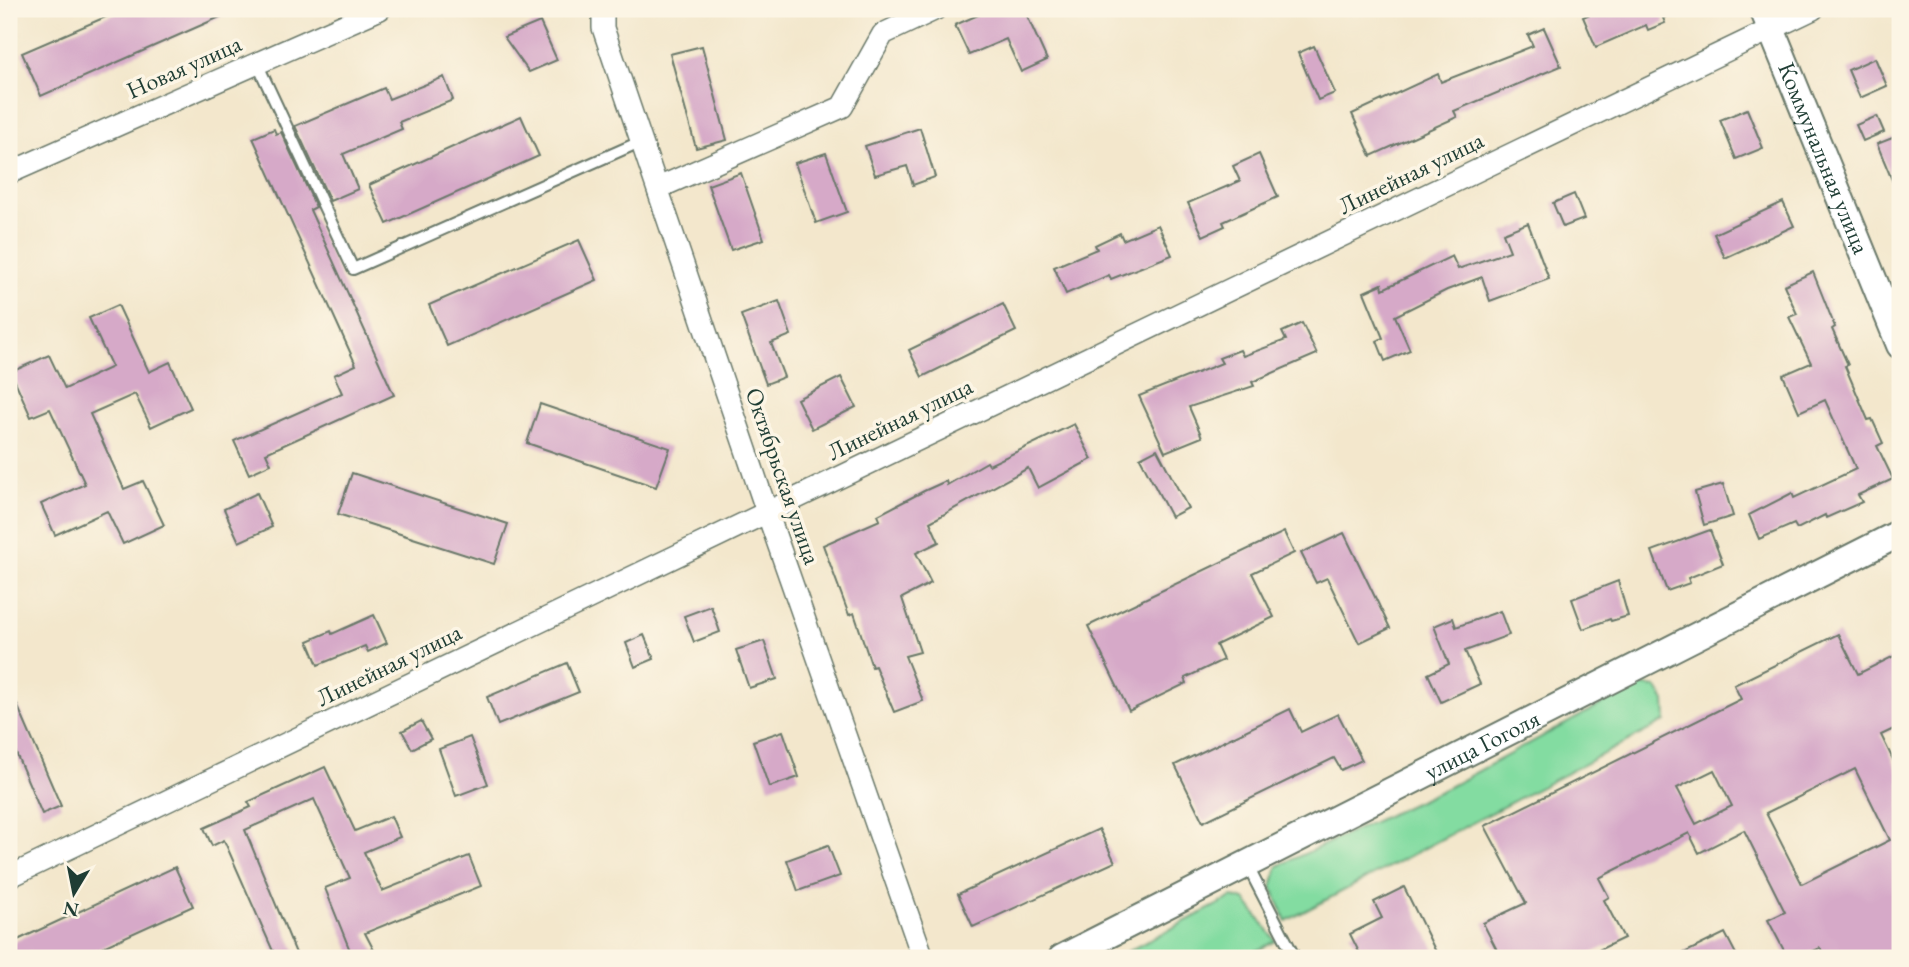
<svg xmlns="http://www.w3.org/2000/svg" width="1909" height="967" font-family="'EB Garamond',serif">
<rect width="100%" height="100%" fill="#fcf5e5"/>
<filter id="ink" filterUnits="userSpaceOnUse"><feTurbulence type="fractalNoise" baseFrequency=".0143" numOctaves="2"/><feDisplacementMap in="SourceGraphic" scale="14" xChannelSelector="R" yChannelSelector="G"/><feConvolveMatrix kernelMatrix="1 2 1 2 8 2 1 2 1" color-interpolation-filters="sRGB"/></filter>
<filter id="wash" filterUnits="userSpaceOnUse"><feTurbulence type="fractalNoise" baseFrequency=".00686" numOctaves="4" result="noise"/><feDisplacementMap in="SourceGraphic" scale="28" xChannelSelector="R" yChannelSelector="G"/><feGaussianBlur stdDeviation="1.57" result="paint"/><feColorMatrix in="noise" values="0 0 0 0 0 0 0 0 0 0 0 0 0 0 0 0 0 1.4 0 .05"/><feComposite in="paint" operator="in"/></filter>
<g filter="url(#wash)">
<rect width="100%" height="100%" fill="#f3e7cc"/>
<!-- green -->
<g fill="#83dca1" stroke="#518c6a" stroke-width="2">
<polygon points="1637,685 1656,687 1665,701 1666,721 1286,921 1272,887 1278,866 1449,787"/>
<polygon points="1232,897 1245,900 1276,941 1243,958 1115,958"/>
</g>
<g id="blocks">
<!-- building -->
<g fill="#d6a9c8" fill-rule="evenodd">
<polygon points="124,9 238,9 41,96 22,53"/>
<polygon points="992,9 1024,9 1047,60 1021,72 1006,39 969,55 955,25"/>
<polygon points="1601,9 1683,9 1663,18 1665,23 1648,30 1646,25 1596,47 1583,17"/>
<polygon points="540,22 557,60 529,72 504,37"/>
<polygon points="1544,28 1561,66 1454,111 1457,117 1371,156 1352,114 1438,74 1441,82 1533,46 1528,35"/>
<polygon points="702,46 727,140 696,148 670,54"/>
<polygon points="1314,46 1335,93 1318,100 1298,53"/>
<polygon points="1875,58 1887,86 1860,98 1848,70"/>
<polygon points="444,77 453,100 399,122 402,129 343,154 358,189 330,201 295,126 384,88 389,99"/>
<polygon points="1747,109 1763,148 1736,159 1720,120"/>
<polygon points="521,116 539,156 387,224 369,185"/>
<polygon points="1877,116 1884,132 1863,141 1856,125"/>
<polygon points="920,128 935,177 913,185 907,166 875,175 865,146"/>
<polygon points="274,129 276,134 281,132 316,207 310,210 394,395 266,453 271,464 249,474 234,441 342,393 334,375 356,365 253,138"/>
<polygon points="1900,135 1900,199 1877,144"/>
<polygon points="826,153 847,212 816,223 795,163"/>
<polygon points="1259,154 1278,197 1223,222 1225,226 1203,236 1188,203 1240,181 1233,166"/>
<polygon points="741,173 764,239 731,250 708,185"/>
<polygon points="1574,194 1584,219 1563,227 1553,203"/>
<polygon points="1783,202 1794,226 1725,258 1714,234"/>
<polygon points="1528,223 1549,279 1490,301 1482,277 1447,290 1395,316 1410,350 1385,361 1377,341 1383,338 1364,292 1382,284 1383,289 1452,256 1458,269 1510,251 1503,233"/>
<polygon points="1158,225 1172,255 1111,279 1109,275 1066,294 1054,267 1097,249 1095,245 1120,233 1123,240"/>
<polygon points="579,240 597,280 447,346 429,305"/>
<polygon points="1813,272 1835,327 1832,329 1848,365 1845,366 1868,420 1872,419 1883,443 1877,446 1893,479 1858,495 1862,502 1826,518 1825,515 1797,529 1794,524 1759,539 1749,515 1792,493 1794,498 1856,469 1825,400 1799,412 1783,375 1811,363 1789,317 1797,314 1784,285"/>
<polygon points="779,301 791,335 771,343 784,377 766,384 741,315"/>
<polygon points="1003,304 1016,331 922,377 909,350"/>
<polygon points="118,305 149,372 170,362 191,408 151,427 135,394 90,414 124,489 143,481 164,525 123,544 107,511 55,535 41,504 85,484 50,409 31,417 11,372 49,355 65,389 112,367 89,318"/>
<polygon points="1302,323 1317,354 1252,382 1254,386 1189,407 1202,437 1165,452 1139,396 1222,363 1219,358 1240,350 1243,356 1286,340 1282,332"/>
<polygon points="841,377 856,407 812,429 797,399"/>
<polygon points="540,404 670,448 656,487 527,443"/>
<polygon points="1074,424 1092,459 1038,488 1028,468 930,522 939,542 916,553 931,583 902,598 920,652 905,656 923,701 894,712 875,666 872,667 854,613 849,615 823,545 880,520 878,515 924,491 946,481 947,485 987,462 989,465"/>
<polygon points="1157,449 1188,508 1171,517 1140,458"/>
<polygon points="352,473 508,524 494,564 338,514"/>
<polygon points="1723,484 1733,516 1704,525 1695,492"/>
<polygon points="257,493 272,527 239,542 224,509"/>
<polygon points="1710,530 1723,564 1688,578 1690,583 1667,591 1652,551"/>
<polygon points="1284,532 1294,553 1252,573 1274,617 1216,645 1223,660 1185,678 1187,683 1129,711 1088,626"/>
<polygon points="1344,533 1390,628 1359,643 1327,578 1316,583 1301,553"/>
<polygon points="1618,581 1628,616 1611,621 1610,619 1583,629 1572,599"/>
<polygon points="711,606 720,632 694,642 684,616"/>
<polygon points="1500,611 1509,635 1465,651 1480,684 1441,702 1428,674 1449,664 1434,626 1453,618 1456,627"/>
<polygon points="374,615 387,643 368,652 365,646 318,665 308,641 331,631 332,634"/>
<path d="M 1838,634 L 1858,674 L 1900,653 L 1900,726 L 1881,735 L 1900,774 L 1900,958 L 1826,958 L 1820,948 L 1798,958 L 1788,958 L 1768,920 L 1785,912 L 1744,830 L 1699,853 L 1689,833 L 1599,878 L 1609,897 L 1604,900 L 1624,938 L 1582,958 L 1501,958 L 1483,923 L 1526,903 L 1485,826 L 1741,699 L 1734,685 ZM 1855,769 L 1890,840 L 1802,884 L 1766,813 ZM 1714,770 L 1732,806 L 1696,824 L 1677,788 Z"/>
<polygon points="644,635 654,659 635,667 626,643"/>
<polygon points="764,641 777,679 749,688 736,650"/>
<polygon points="567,663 579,692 498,725 487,697"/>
<polygon points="9,686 61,806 42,814 9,737"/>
<polygon points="1290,709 1301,732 1338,714 1362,760 1341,770 1334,758 1203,822 1175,765"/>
<polygon points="421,721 431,739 412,749 402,731"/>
<polygon points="783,731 799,777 769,787 753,741"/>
<polygon points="470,737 488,784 456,796 439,749"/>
<polygon points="325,767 355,831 391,816 400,837 364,852 382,891 469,856 481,886 365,933 378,958 353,958 325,888 350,878 314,799 245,830 298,958 276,958 224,840 212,846 204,828 251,807 248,802"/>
<polygon points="1099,829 1115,862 973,927 958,894"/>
<polygon points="828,845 840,876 798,891 787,860"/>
<polygon points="175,867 193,906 79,958 9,958 9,944"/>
<polygon points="1404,887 1439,958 1362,958 1350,934 1382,918 1374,902"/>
<polygon points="1725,933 1738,958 1674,958"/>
</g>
</g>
</g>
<g filter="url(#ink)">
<use href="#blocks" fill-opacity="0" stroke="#697869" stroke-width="2"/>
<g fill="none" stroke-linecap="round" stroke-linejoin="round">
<!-- service casing -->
<g stroke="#697869" stroke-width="14">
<g id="service">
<polyline points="257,63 353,269 642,141"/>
<polyline points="1247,865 1295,958"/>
</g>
</g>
<!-- minor casing -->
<g stroke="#697869" stroke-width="24">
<g id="minor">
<polyline points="603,9 603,28 767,512 923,958"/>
<polyline points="9,173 380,9"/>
<polyline points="658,188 842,107 883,34 936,9"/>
<polyline points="9,877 1813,9"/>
</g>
</g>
<!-- tertiary casing -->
<g stroke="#697869" stroke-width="30">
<g id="tertiary">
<path id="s1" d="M 1763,9 L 1900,345"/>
<path id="s2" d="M 1062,958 L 1900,533"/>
</g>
</g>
<!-- service -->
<use href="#service" stroke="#fff" stroke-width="10"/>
<!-- minor -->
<use href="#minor" stroke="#fff" stroke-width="21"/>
<!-- tertiary -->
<use href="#tertiary" stroke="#fff" stroke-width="26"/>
</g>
</g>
<g text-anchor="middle" stroke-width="7" stroke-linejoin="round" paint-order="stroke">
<!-- street labels -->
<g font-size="24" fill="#1f3d34" stroke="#fcf5e5">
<text transform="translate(184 67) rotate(-24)" y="8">Новая улица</text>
<text dy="8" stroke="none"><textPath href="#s1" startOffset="161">Коммунальная улица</textPath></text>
<text transform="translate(1411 173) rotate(-26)" y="8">Линейная улица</text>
<text transform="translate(900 419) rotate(-26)" y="8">Линейная улица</text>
<text transform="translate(783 476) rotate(71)" y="8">Октябрьская улица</text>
<text transform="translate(389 665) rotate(-26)" y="8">Линейная улица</text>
<text dy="8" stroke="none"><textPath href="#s2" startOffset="471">улица Гоголя</textPath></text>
</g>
</g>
<!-- margin -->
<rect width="1909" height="967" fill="none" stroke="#fcf5e5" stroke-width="35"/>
<!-- north arrow -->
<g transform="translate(74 893) rotate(190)" stroke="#fcf5e5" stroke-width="5" paint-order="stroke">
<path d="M0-5L12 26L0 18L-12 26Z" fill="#1f3d34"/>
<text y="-10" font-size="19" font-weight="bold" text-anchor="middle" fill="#1f3d34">N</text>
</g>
</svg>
